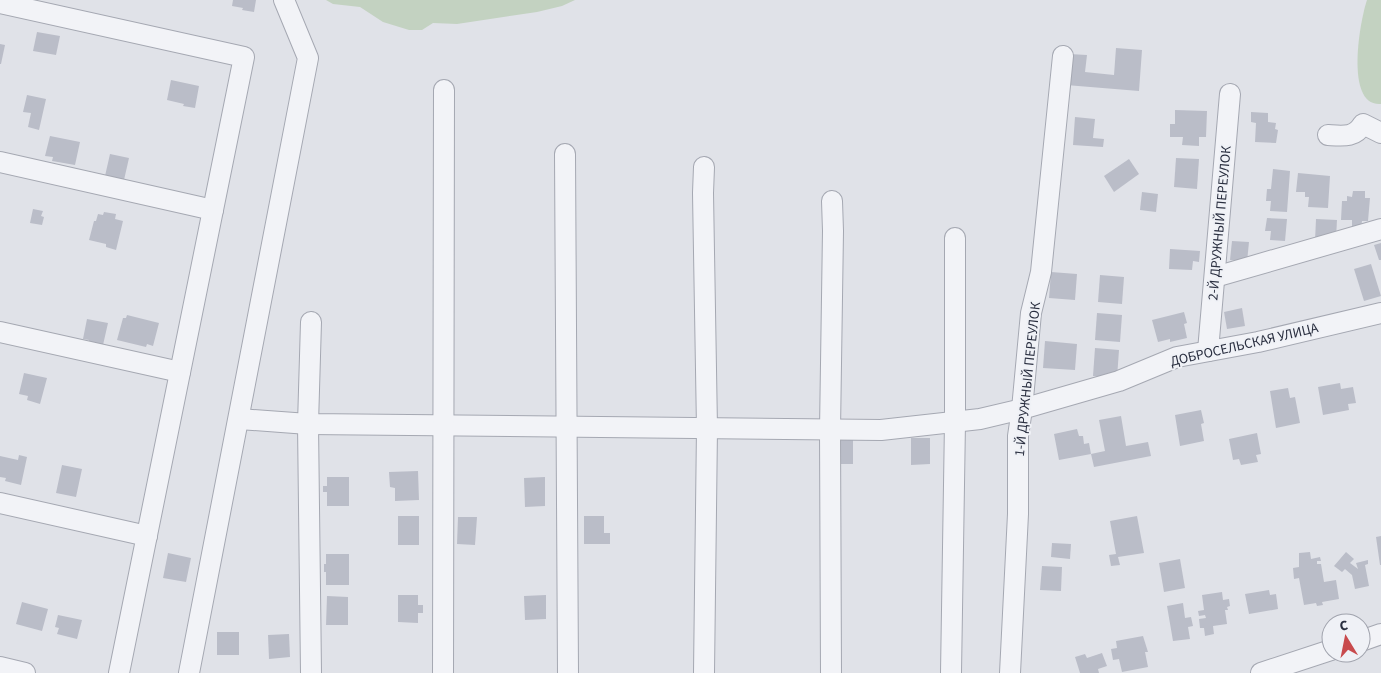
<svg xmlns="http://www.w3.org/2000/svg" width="1381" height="673" font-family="'Source Sans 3',sans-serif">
<rect width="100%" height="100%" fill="#e0e2e8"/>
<!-- green -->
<g fill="#c3d2c1">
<polygon points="326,0 575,0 562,6 537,12 457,24 433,23 422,30 409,30 383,22 360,7 333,4"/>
<path d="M 1367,0 L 1381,0 L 1381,104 C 1344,107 1360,20 1367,0 Z"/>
</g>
<!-- building -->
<g fill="#babdc8">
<polygon points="233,0 256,0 254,12 242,10 243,8 232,6"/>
<polygon points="37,32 60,36 56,55 33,51"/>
<polygon points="0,44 5,45 1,64 0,64"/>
<polygon points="1116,48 1142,50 1139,91 1066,85 1069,54 1087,55 1085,72 1114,75"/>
<polygon points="171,80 199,86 195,108 183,106 184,104 167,100"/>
<polygon points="27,95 46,99 39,130 28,127 31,113 23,112"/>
<polygon points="1175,110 1207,111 1206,137 1199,137 1199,146 1182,145 1183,137 1170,137 1170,124 1175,124"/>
<polygon points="1251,112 1268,113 1268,122 1276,123 1275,129 1278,130 1276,143 1255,142 1256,123 1251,122"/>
<polygon points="1075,117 1095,119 1093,138 1104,139 1103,147 1073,145"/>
<polygon points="50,136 80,142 75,165 52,161 53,157 45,156"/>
<polygon points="110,154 129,158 124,180 105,176"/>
<polygon points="1176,158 1199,159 1197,189 1174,187"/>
<polygon points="1129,159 1139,174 1114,192 1104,176"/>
<polygon points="1273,169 1290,171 1287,212 1270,211 1271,201 1266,201 1267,189 1271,189"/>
<polygon points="1298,173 1330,176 1328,208 1308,207 1309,197 1305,197 1305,192 1296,192"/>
<polygon points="1353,191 1365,191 1365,198 1370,198 1368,221 1362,221 1361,228 1352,228 1352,220 1341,220 1342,201 1347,201 1347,196 1352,197"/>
<polygon points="1142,192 1158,194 1156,212 1140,210"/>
<polygon points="33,209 43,211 41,216 44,217 42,225 30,223"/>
<polygon points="104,212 116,214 115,219 123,221 116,250 106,247 106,244 89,240 94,221 96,221 98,214 103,215"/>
<polygon points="1267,218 1287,219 1285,241 1270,240 1271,231 1265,231"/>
<polygon points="1316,219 1337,220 1336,238 1315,241"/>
<polygon points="1232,241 1249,242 1247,262 1230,260"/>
<polygon points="1381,243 1381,260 1379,260 1374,245"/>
<polygon points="1170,249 1200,251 1199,262 1193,261 1192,270 1169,269"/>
<polygon points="1371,264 1381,296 1364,301 1354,269"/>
<polygon points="1051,272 1077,274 1075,300 1049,298"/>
<polygon points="1100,275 1124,277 1122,304 1098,302"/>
<polygon points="1242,308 1245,326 1227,329 1224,312"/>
<polygon points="1184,312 1187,323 1184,324 1187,338 1170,342 1170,339 1158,342 1152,320"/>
<polygon points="1097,313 1122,315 1120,342 1095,340"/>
<polygon points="127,315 159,323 153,346 147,344 146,347 117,340 123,318 126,318"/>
<polygon points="87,319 108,323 103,345 88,344 89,340 83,339"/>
<polygon points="1045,341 1077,344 1075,370 1043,368"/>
<polygon points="1095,348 1119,350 1117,378 1093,376"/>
<polygon points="24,373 47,378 40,404 27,400 28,396 19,394"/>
<polygon points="1340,383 1341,389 1353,387 1356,403 1348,404 1349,410 1323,415 1318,387"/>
<polygon points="1288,388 1290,398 1295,397 1300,423 1276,428 1270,391"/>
<polygon points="1201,410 1204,423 1201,424 1204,441 1180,446 1175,415"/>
<polygon points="1121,416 1126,446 1148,442 1151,456 1094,467 1091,454 1105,451 1099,420"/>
<polygon points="1077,429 1079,436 1083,436 1084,444 1089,443 1091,454 1059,460 1054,434"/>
<polygon points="1257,433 1261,454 1256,455 1258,462 1241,465 1239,459 1233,460 1229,439"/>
<polygon points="834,437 853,437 853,464 833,464"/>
<polygon points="911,438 930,438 930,464 911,465"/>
<polygon points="19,455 27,457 21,485 5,481 6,478 0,477 0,456 18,460"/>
<polygon points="62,465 82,469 76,497 56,493"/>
<polygon points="418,471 419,500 395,501 395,488 390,487 389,472"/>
<polygon points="327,477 349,477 349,506 327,506 327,492 323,492 323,486 327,486"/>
<polygon points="545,477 545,506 525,507 524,478"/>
<rect x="398" y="516" width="21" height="29"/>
<polygon points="584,516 604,516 604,533 610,533 610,544 584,544"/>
<polygon points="1137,516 1144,553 1118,557 1120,565 1111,566 1109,555 1116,554 1110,521"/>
<polygon points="458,517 477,517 475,545 457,544"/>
<polygon points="1381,536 1381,565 1380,565 1376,537"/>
<polygon points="1052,543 1071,544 1070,559 1051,557"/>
<polygon points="1310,552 1311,559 1320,557 1321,561 1317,561 1317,564 1321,564 1324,582 1336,580 1339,599 1322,602 1323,605 1317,606 1316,603 1304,605 1299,578 1294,579 1293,568 1299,567 1299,553"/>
<polygon points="1346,552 1354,559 1350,563 1358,569 1356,563 1368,560 1368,564 1365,565 1369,586 1355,589 1352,575 1345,569 1342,572 1334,566"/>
<polygon points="168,553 191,558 186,582 163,578"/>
<polygon points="326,554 349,554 349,585 326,585 326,572 324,572 324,564 326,564"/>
<polygon points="1180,559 1185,588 1164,592 1159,563"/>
<polygon points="1042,566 1062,567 1061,591 1040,590"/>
<polygon points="1269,590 1270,595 1276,594 1278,609 1249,614 1245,594"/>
<polygon points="1222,592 1223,600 1229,599 1230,606 1227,607 1228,610 1225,610 1227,624 1213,626 1214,634 1205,636 1204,628 1200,628 1199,619 1206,618 1205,615 1199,616 1198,611 1204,610 1202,595"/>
<polygon points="398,595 418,595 418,605 423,605 423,613 418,613 418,623 398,622"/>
<polygon points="546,595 546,619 525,620 524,596"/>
<polygon points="327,596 348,597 348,625 326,625"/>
<polygon points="22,602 48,609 42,631 16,624"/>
<polygon points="1183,603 1185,618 1191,617 1193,626 1188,627 1190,639 1173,641 1167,606"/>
<polygon points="58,615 82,620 77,639 57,634 59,628 55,627"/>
<rect x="217" y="632" width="22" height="23"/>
<polygon points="289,634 290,657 269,659 268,635"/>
<polygon points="1143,636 1148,652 1145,652 1148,667 1122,672 1119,659 1113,660 1111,649 1117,648 1116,641"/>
<polygon points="1102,653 1107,666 1098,669 1099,673 1080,673 1075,657 1085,654 1087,658"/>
</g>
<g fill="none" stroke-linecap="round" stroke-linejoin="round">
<!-- minor casing -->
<g stroke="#a5a8b2" stroke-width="22">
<g id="minor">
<polyline points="0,3 244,57 119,673"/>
<path d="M 1328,135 C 1343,136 1355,138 1363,124 L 1381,133"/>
<polyline points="565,154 568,673"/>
<polyline points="0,162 213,210"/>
<polyline points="704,167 703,193 707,428 704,673"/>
<polyline points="1215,277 1381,229"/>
<polyline points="0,332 180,372"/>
<polyline points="1208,351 1230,94"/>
<polyline points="239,419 308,424 881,430 980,419 1022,409 1119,381 1177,357 1258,342 1381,313"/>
<polyline points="0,503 147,536"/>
<polyline points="1361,641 1381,634"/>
<polyline points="0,667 25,673"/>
<polyline points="189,673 308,58 284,0"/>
<polyline points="311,673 308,424 311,322"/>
<polyline points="443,673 444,90"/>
<polyline points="831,673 830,430 833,231 832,201"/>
<polyline points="951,673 955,422 955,238"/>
<polyline points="1010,673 1018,514 1018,436 1022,409 1031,313 1041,272 1063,56"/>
<polyline points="1261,673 1331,650"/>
</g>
</g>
<!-- minor -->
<use href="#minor" stroke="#f2f3f7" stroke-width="20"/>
</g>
<g text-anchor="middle" stroke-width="4" stroke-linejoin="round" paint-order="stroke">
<!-- street labels -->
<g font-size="14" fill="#292e3f" stroke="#eff1f6">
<text transform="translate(1219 223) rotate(-85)" y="5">2-Й ДРУЖНЫЙ ПЕРЕУЛОК</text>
<text transform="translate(1244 344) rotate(-13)" y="5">ДОБРОСЕЛЬСКАЯ УЛИЦА</text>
<text transform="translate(1027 379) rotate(-84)" y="5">1-Й ДРУЖНЫЙ ПЕРЕУЛОК</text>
</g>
</g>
<!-- north arrow -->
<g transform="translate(1346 638) rotate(350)"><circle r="24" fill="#eff1f6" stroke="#a0a3ad"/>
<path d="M0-4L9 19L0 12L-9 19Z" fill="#c84a4d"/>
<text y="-8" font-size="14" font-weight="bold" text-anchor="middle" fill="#292e3f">С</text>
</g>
</svg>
